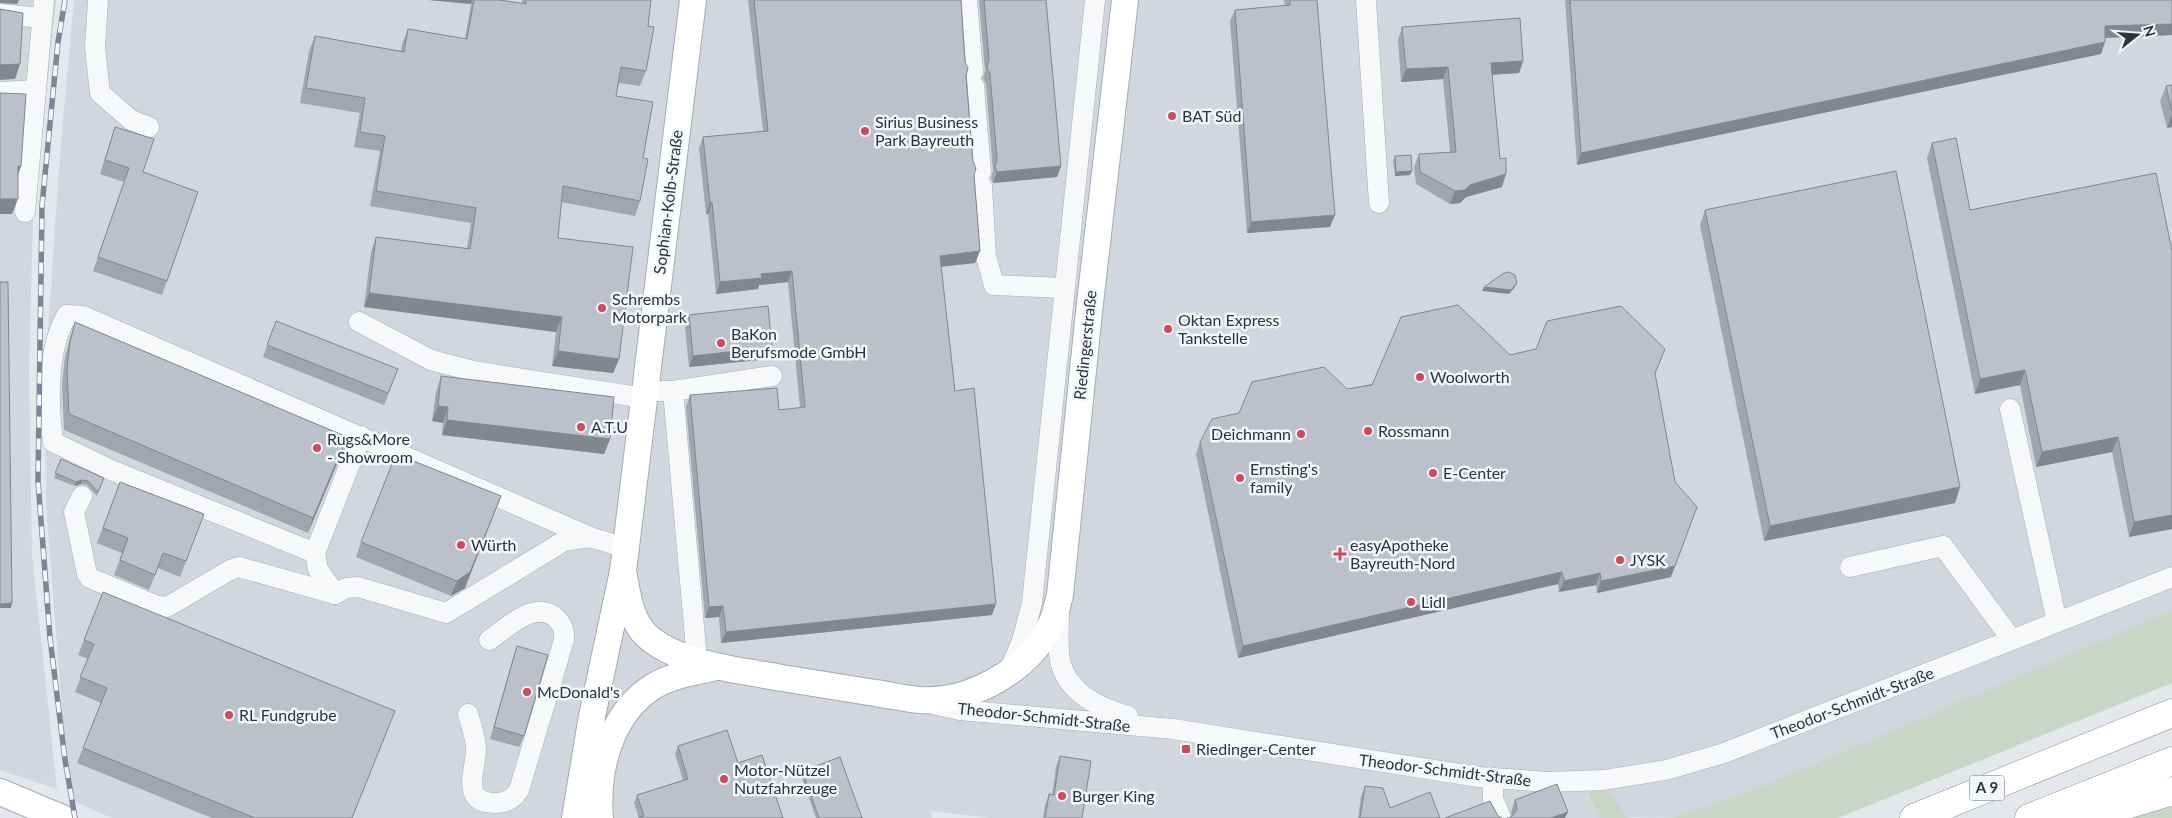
<svg xmlns="http://www.w3.org/2000/svg" width="2172" height="818" font-family="Lato,sans-serif">
<rect width="100%" height="100%" fill="#e4e7ec"/>
<!-- built -->
<g fill="#d2d6de">
<polygon points="0,0 56,0 33,218 29,371 32,555 57,789 0,770"/>
<polygon points="74,0 2172,0 2172,610 1811,765 1753,789 1671,818 1627,817 1587,793 1599,818 992,818 931,811 932,818 112,818 75,802 66,760 46,504 45,374 60,154"/>
</g>
<!-- grass -->
<g fill="#c9d6c5">
<polygon points="2172,610 2172,683 1838,818 1671,818 1753,789 1811,765"/>
<polygon points="1608,791 1627,817 1634,818 1599,818 1587,792"/>
<polygon points="2172,800 2172,818 2112,818"/>
</g>
<g fill="none" stroke-linecap="round" stroke-linejoin="round">
<!-- minor casing -->
<g stroke="#a9aeb7" stroke-width="21">
<g id="minor">
<polyline points="98,0 95,47 100,93 131,120 149,127"/>
<polyline points="967,0 973,72"/>
<polyline points="1366,0 1379,203"/>
<polyline points="0,14 42,18"/>
<polyline points="974,86 981,172"/>
<polyline points="0,92 36,90"/>
<polyline points="982,186 986,256 994,285 1064,288"/>
<polyline points="25,212 44,0"/>
<polyline points="359,322 431,360 473,371 644,398"/>
<polyline points="645,391 673,391 697,660"/>
<polyline points="673,391 772,376"/>
<polyline points="2010,409 2057,622"/>
<polyline points="82,496 74,512 87,574 90,578 157,606 167,607 230,570 239,567 335,594"/>
<path d="M 315,553 L 111,470 L 53,442 C 48,402 46,351 67,315 L 83,316 L 590,537"/>
<polyline points="1850,567 1943,546 2012,640"/>
<polyline points="335,594 346,588 358,587 446,613 564,541 590,537 626,548"/>
<polyline points="335,594 318,569 315,553 361,436"/>
<path d="M 1059,610 C 1059,624 1058,639 1059,653 C 1062,690 1096,707 1128,716"/>
<polyline points="1009,671 1022,641 1032,603 1095,0"/>
<polyline points="933,704 960,710 1173,729 1479,777 1549,782 1604,780 1666,770 1724,753 2172,577"/>
<path d="M 468,714 C 471,725 476,738 476,749 C 476,771 459,803 496,803 C 506,803 514,798 519,790 L 564,640 C 565,632 563,625 557,619 C 536,598 507,628 489,640"/>
<polyline points="1493,778 1493,799 1501,818"/>
</g>
</g>
<!-- major casing -->
<g stroke="#a3abb8" stroke-width="28">
<g id="major">
<path d="M 623,571 C 627,592 630,620 646,635 C 678,665 740,670 782,678 C 813,683 844,688 875,693 C 890,695 905,699 920,700 C 970,703 1031,669 1051,624 C 1056,615 1057,605 1060,595 L 1089,312 L 1125,0"/>
<polyline points="0,792 62,818"/>
<polyline points="575,818 592,716 623,571 693,0"/>
<path d="M 600,818 C 596,770 610,713 654,686 C 672,675 695,672 716,667"/>
</g>
</g>
<!-- highway casing -->
<g stroke="#8b94a3" stroke-width="29">
<g id="highway">
<polyline points="1914,818 2172,713"/>
<polyline points="2029,818 2172,761"/>
<polyline points="2074,818 2100,813 2172,791"/>
</g>
</g>
<!-- minor -->
<use href="#minor" stroke="#f7f8fa" stroke-width="20"/>
<!-- major -->
<use href="#major" stroke="#fff" stroke-width="26"/>
<!-- highway -->
<use href="#highway" stroke="#fff" stroke-width="28"/>
<!-- rail casing -->
<g stroke="#7d8696" stroke-width="5.5">
<polyline id="rail" points="65,0 58,42 42,206 38,481 50,638 65,760 75,818"/>
</g>
<!-- rail -->
<use href="#rail" stroke="#f4f6f9" stroke-width="4" stroke-dasharray="11" stroke-linecap="butt"/>
</g>
<!-- wall -->
<g fill="#a1a5ae">
<polygon points="429,0 500,0 522,4 522,0 651,0 648,26 646,71 640,86 619,83 616,96 643,158 640,201 635,216 561,202 558,238 619,359 613,373 552,366 556,332 364,307 371,252 376,237 467,248 471,223 370,206 380,151 354,147 360,113 300,103 309,51 315,36 401,51 402,44 408,29 465,39 471,4"/>
<polygon points="748,0 961,0 980,251 975,263 941,267 955,391 992,615 721,643 719,617 705,618 686,407 690,395 779,410 800,408 788,282 759,285 758,289 716,294 708,214 706,214 699,148 703,137 763,131"/>
<polygon points="979,0 1046,0 1061,166 1057,177 993,183 991,178 993,171 986,85 983,78 985,71"/>
<polygon points="1284,0 1317,0 1330,227 1247,233 1230,21 1235,10 1285,6"/>
<polygon points="1565,0 2172,0 2172,35 2105,38 2101,54 1577,165"/>
<polygon points="1402,27 1523,61 1519,73 1492,75 1502,187 1466,197 1460,203 1450,204 1416,184 1414,167 1419,154 1450,152 1443,79 1401,82 1398,40"/>
<polygon points="2172,85 2172,127 2167,128 2160,101 2166,86"/>
<polygon points="115,127 143,172 198,192 162,295 93,271 124,182 100,174"/>
<polygon points="1932,143 1970,210 2156,173 2172,529 2129,537 2112,452 2036,467 2020,385 1975,394 1927,158"/>
<polygon points="1395,156 1410,175 1395,176 1393,160"/>
<polygon points="1705,210 1960,487 1955,503 1764,541 1700,225"/>
<polygon points="689,315 772,347 768,359 689,367 685,327"/>
<polygon points="276,321 398,369 384,405 263,357"/>
<polygon points="75,322 347,437 342,452 308,533 64,430 62,384 65,357 70,338"/>
<polygon points="1665,349 1655,374 1671,577 1597,593 1596,585 1559,592 1558,584 1238,658 1196,454 1200,442 1347,389 1510,355"/>
<polygon points="441,376 610,439 604,454 442,435 443,423 432,421 436,392"/>
<polygon points="61,459 104,478 97,496 87,485 81,484 75,486 54,478"/>
<polygon points="120,482 204,514 180,577 158,568 149,590 114,575 122,553 97,543"/>
<polygon points="501,496 465,588 451,596 356,557 361,542"/>
<polygon points="84,640 395,711 352,818 212,818 77,763 101,703 75,692 88,659 78,655"/>
<polygon points="517,646 524,736 519,747 490,739 513,658"/>
<polygon points="678,746 738,763 783,818 639,818 634,803 637,795 683,780 675,754"/>
<polygon points="1060,756 1082,818 1043,818 1045,806 1049,794 1052,795 1056,767"/>
<polygon points="802,771 862,818 816,818 801,775"/>
<polygon points="1365,786 1390,808 1440,818 1358,818 1361,797"/>
<polygon points="1515,800 1565,818 1509,818 1512,816 1511,812"/>
</g>
<!-- shaded-wall -->
<g fill="#83868d">
<polygon points="0,0 19,0 17,4 0,3"/>
<polygon points="429,0 472,0 471,4"/>
<polygon points="2172,24 2172,35 2101,38 2105,26"/>
<polygon points="2105,42 2101,54 1577,165 1581,153"/>
<polygon points="1523,61 1519,73 1486,75 1491,63"/>
<polygon points="20,64 15,79 0,80 0,65"/>
<polygon points="1448,67 1443,79 1401,82 1406,69"/>
<polygon points="2172,114 2172,127 2167,128"/>
<polygon points="18,166 21,166 16,181"/>
<polygon points="1061,166 1057,177 993,183 997,172"/>
<polygon points="1412,171 1410,175 1395,176 1396,172"/>
<polygon points="1506,174 1502,187 1466,197 1460,203 1450,204 1455,191 1470,185"/>
<polygon points="0,199 18,199 12,214 0,214"/>
<polygon points="712,202 708,214 706,214 710,203"/>
<polygon points="1335,215 1330,227 1247,233 1251,222"/>
<polygon points="980,251 975,263 936,267 940,256"/>
<polygon points="792,271 788,282 759,285 758,289 716,294 720,282 761,274"/>
<polygon points="1517,283 1515,287 1509,294 1482,291 1484,287"/>
<polygon points="369,293 562,317 556,332 364,307"/>
<polygon points="772,347 768,359 689,367 693,356"/>
<polygon points="558,351 619,359 613,373 552,366"/>
<polygon points="2025,370 2020,385 1975,394 1980,379"/>
<polygon points="438,406 448,407 443,423 432,421"/>
<polygon points="447,420 610,439 604,454 442,435"/>
<polygon points="347,437 342,452 308,533 313,518"/>
<polygon points="2118,437 2112,452 2036,467 2042,452"/>
<polygon points="82,480 81,484 75,486 76,482"/>
<polygon points="1960,487 1955,503 1764,541 1770,526"/>
<polygon points="501,496 465,588 451,596 457,581"/>
<polygon points="2172,515 2172,529 2129,537 2134,522"/>
<polygon points="1693,518 1671,577 1597,593 1601,581"/>
<polygon points="1562,572 1558,584 1238,658 1243,646"/>
<polygon points="1600,573 1596,585 1559,592 1564,581"/>
<polygon points="12,603 11,608 0,608 0,604"/>
<polygon points="996,604 992,615 721,643 726,632"/>
<polygon points="723,606 719,617 705,618 709,607"/>
<polygon points="1568,812 1565,818 1551,818"/>
</g>
<!-- building -->
<g fill="#bbc0ca" stroke="#83868d">
<polygon points="474,0 500,0 526,4 526,0 651,0 648,26 654,27 646,71 621,67 616,96 653,102 643,158 648,159 640,201 563,186 558,238 633,247 619,359 558,351 562,317 369,293 376,237 470,249 476,208 376,191 385,136 360,132 365,98 306,88 315,36 404,52 408,29 467,39"/>
<polygon points="754,0 961,0 965,62 968,68 966,76 973,162 976,168 974,175 980,251 940,256 955,391 974,388 996,604 726,632 723,606 709,607 690,395 777,388 779,410 805,407 792,271 761,274 762,278 720,282 712,202 710,203 703,137 768,131"/>
<polygon points="984,0 1046,0 1061,166 997,172 995,167 997,160 990,74 987,67 989,60"/>
<polygon points="1290,0 1317,0 1335,215 1251,222 1235,10 1290,5"/>
<polygon points="1570,0 2172,0 2172,24 2105,26 2105,42 1581,153"/>
<polygon points="0,9 23,13 20,64 0,65"/>
<polygon points="1520,18 1523,61 1491,63 1500,159 1506,158 1506,174 1470,185 1465,190 1455,191 1420,172 1419,154 1456,152 1448,67 1406,69 1402,27"/>
<polygon points="2172,85 2172,112 2166,86"/>
<polygon points="0,93 26,94 21,166 18,166 18,199 0,199"/>
<polygon points="115,127 154,139 143,172 198,192 167,281 98,257 129,168 105,160"/>
<polygon points="1956,138 1970,210 2156,173 2172,251 2172,515 2134,522 2118,437 2042,452 2025,370 1980,379 1932,143"/>
<polygon points="1411,155 1412,171 1396,172 1395,156"/>
<polygon points="1896,171 1960,487 1770,526 1705,210"/>
<polygon points="1509,272 1515,275 1517,283 1511,290 1484,287 1504,273"/>
<polygon points="0,282 8,282 12,603 0,604"/>
<polygon points="1458,305 1510,355 1536,349 1547,321 1621,306 1665,349 1655,373 1675,482 1697,507 1675,566 1601,581 1600,573 1564,581 1562,572 1243,646 1200,442 1212,419 1239,413 1252,382 1324,367 1347,389 1372,385 1401,317"/>
<polygon points="768,306 772,347 693,356 689,315"/>
<polygon points="276,321 398,369 388,393 267,345"/>
<polygon points="75,322 347,437 313,518 69,414 67,369 70,342"/>
<polygon points="441,376 614,397 610,439 447,420 448,407 438,406"/>
<polygon points="396,454 501,496 470,572 457,581 361,542"/>
<polygon points="61,459 104,478 98,492 88,481 82,480 76,482 55,473"/>
<polygon points="120,482 204,514 186,561 163,553 155,575 120,560 128,538 103,528"/>
<polygon points="103,592 395,711 352,818 255,818 83,748 107,688 80,677 94,644 84,640"/>
<polygon points="517,646 548,655 524,736 494,727"/>
<polygon points="727,730 738,763 762,755 783,818 638,818 644,816 637,795 688,779 678,746"/>
<polygon points="1060,756 1091,761 1082,818 1045,818 1049,794 1054,795"/>
<polygon points="840,757 862,818 819,818 802,771"/>
<polygon points="1557,784 1568,812 1551,818 1507,818 1509,818 1514,814 1517,809 1515,800"/>
<polygon points="1365,786 1383,788 1390,808 1430,792 1440,818 1360,818"/>
<polygon points="1490,801 1498,816 1502,818 1445,818"/>
</g>
<!-- markers -->
<g fill="#d1495b" stroke="#f4f6f9" stroke-width="2">
<circle cx="1172" cy="116" r="5"/>
<circle cx="865" cy="131" r="5"/>
<circle cx="602" cy="308" r="5"/>
<circle cx="1168" cy="329" r="5"/>
<circle cx="721" cy="343" r="5"/>
<circle cx="1420" cy="377" r="5"/>
<circle cx="581" cy="427" r="5"/>
<circle cx="1368" cy="431" r="5"/>
<circle cx="1301" cy="434" r="5"/>
<circle cx="317" cy="448" r="5"/>
<circle cx="1433" cy="473" r="5"/>
<circle cx="1240" cy="478" r="5"/>
<circle cx="461" cy="545" r="5"/>
<path d="M1337.5 546.5h5v5h5v5h-5v5h-5v-5h-5v-5h5z"/>
<circle cx="1620" cy="560" r="5"/>
<circle cx="1411" cy="602" r="5"/>
<circle cx="527" cy="692" r="5"/>
<circle cx="229" cy="715" r="5"/>
<rect x="1181" y="744" width="10" height="10" rx="2.5"/>
<circle cx="724" cy="779" r="5"/>
<circle cx="1062" cy="796" r="5"/>
</g>
<g text-anchor="middle" stroke-width="5" stroke-linejoin="round" paint-order="stroke">
<!-- shield labels -->
<rect fill="#f4f6f9" stroke="#676e7b" stroke-width="1" x="1969.5" y="775.5" width="35" height="25" rx="4"/>
<g font-size="15" font-weight="bold" fill="#2b3445">
<text x="1987" y="793">A 9</text>
</g>
<!-- poi labels -->
<g font-size="16" fill="#2b3445" stroke="#f4f6f9" text-anchor="start">
<text x="1182" y="122">BAT Süd</text>
<text x="875" y="128">Sirius Business<tspan x="875" dy="18">Park Bayreuth</tspan></text>
<text x="612" y="305">Schrembs<tspan x="612" dy="18">Motorpark</tspan></text>
<text x="1178" y="326">Oktan Express<tspan x="1178" dy="18">Tankstelle</tspan></text>
<text x="731" y="340">BaKon<tspan x="731" dy="18">Berufsmode GmbH</tspan></text>
<text x="1430" y="383">Woolworth</text>
<text x="591" y="433">A.T.U</text>
<text x="1378" y="437">Rossmann</text>
<text x="1291" y="440" text-anchor="end">Deichmann</text>
<text x="327" y="445">Rugs&amp;More<tspan x="327" dy="18">- Showroom</tspan></text>
<text x="1250" y="475">Ernsting's<tspan x="1250" dy="18">family</tspan></text>
<text x="1443" y="479">E-Center</text>
<text x="471" y="551">Würth</text>
<text x="1350" y="551">easyApotheke<tspan x="1350" dy="18">Bayreuth-Nord</tspan></text>
<text x="1630" y="566">JYSK</text>
<text x="1421" y="608">Lidl</text>
<text x="537" y="698">McDonald's</text>
<text x="239" y="721">RL Fundgrube</text>
<text x="1196" y="755">Riedinger-Center</text>
<text x="734" y="776">Motor-Nützel<tspan x="734" dy="18">Nutzfahrzeuge</tspan></text>
<text x="1072" y="802">Burger King</text>
</g>
<!-- street labels -->
<g font-size="16" fill="#2b3445" stroke="#f4f6f9">
<text transform="translate(668 202) rotate(-83)" y="6">Sophian-Kolb-Straße</text>
<text transform="translate(1085 345) rotate(-84)" y="6">Riedingerstraße</text>
<text transform="translate(1852 703) rotate(-21)" y="6">Theodor-Schmidt-Straße</text>
<text transform="translate(1044 717) rotate(6)" y="6">Theodor-Schmidt-Straße</text>
<text transform="translate(1445 770) rotate(7)" y="6">Theodor-Schmidt-Straße</text>
</g>
</g>
<!-- north arrow -->
<g transform="translate(2137 35) rotate(73)" stroke="#f4f6f9" stroke-width="4" paint-order="stroke">
<path d="M0-4L9 19L0 12L-9 19Z" fill="#2b3445"/>
<text y="-8" font-size="14" font-weight="bold" text-anchor="middle" fill="#2b3445">N</text>
</g>
</svg>
